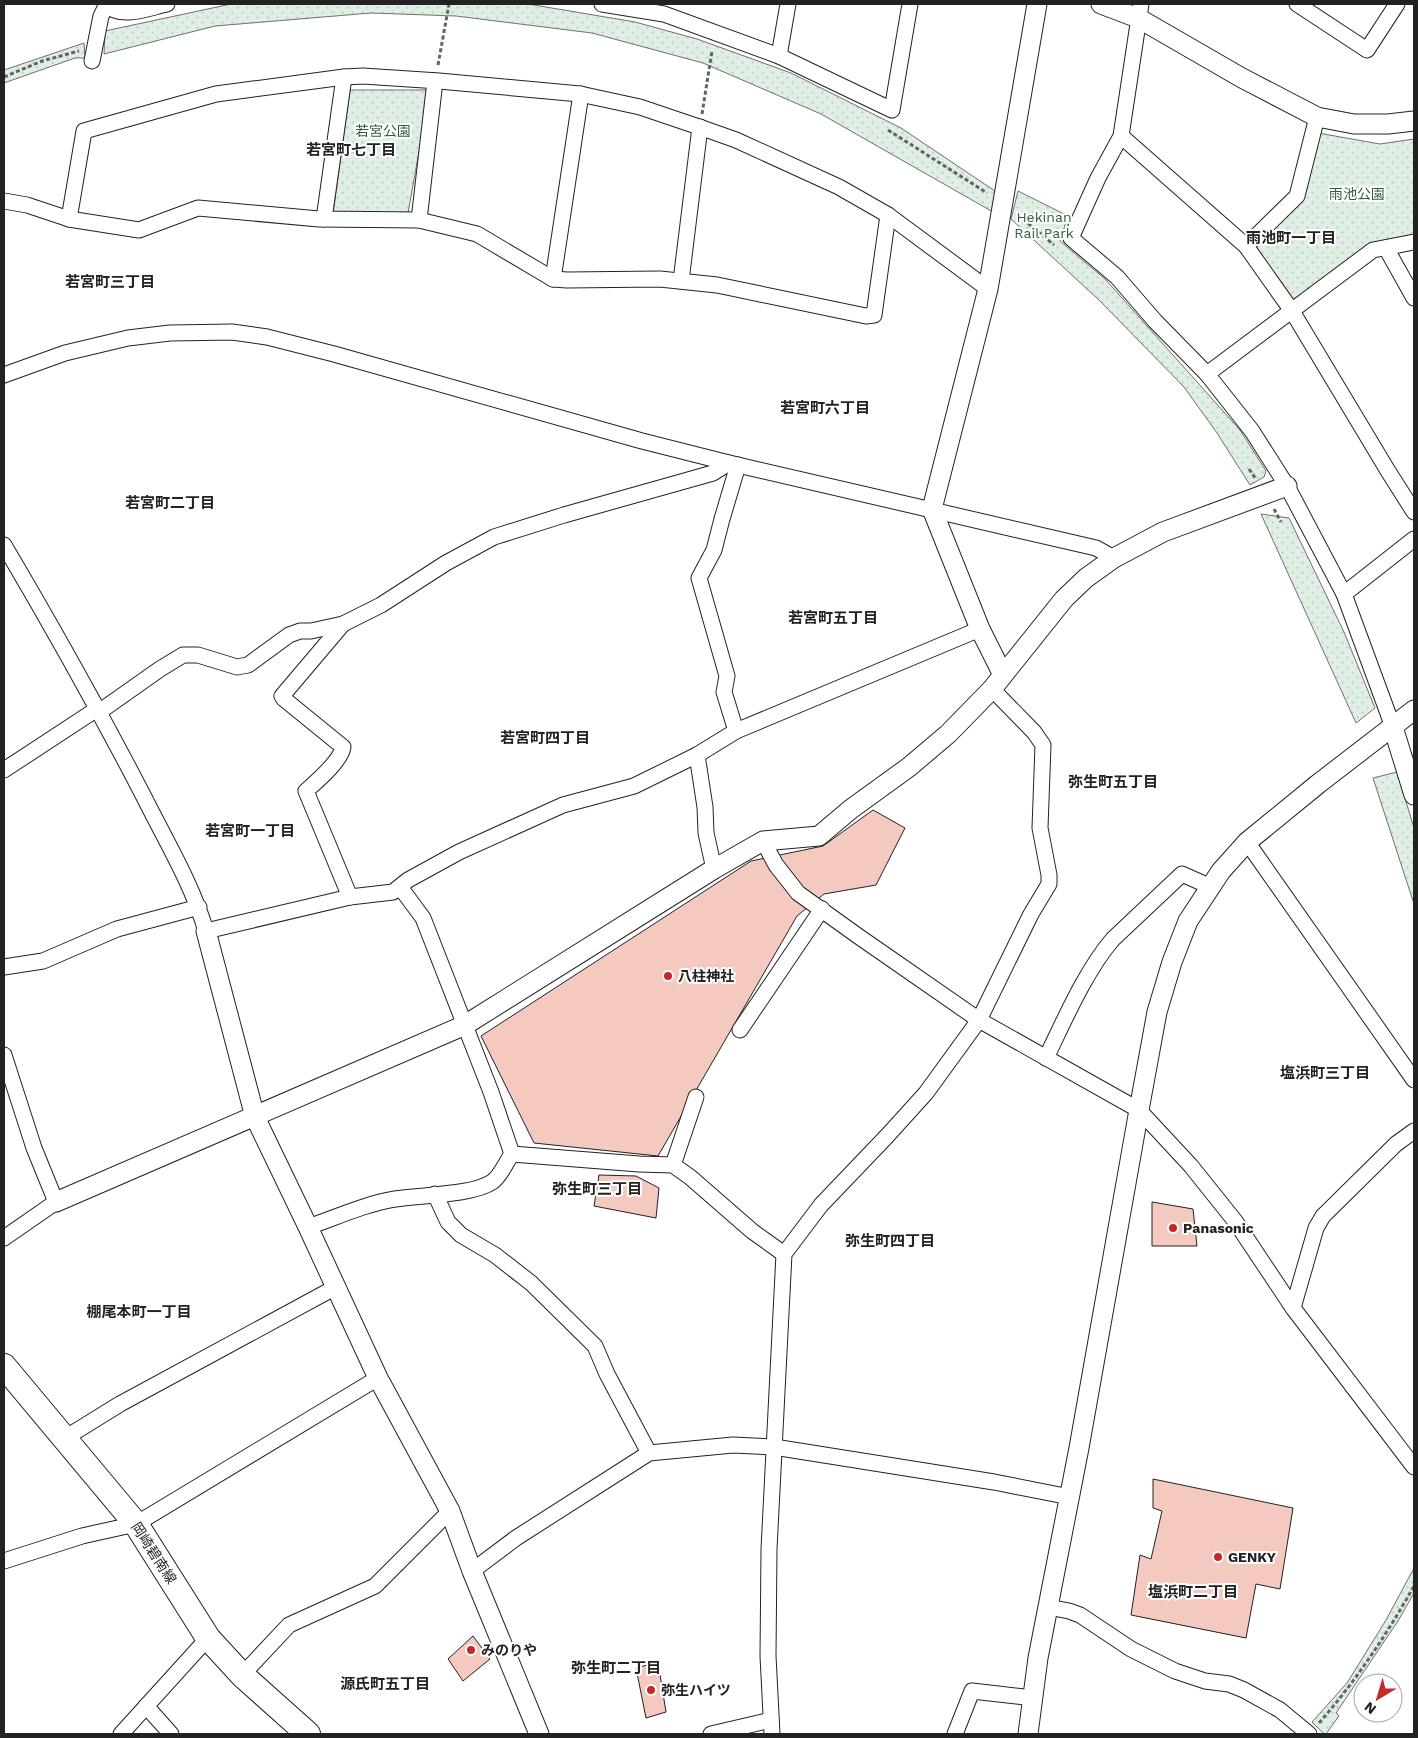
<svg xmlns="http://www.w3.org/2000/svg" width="1418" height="1738" font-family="'Work Sans','Noto Sans JP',sans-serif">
<defs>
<pattern id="park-dots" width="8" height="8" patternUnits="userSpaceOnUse" patternTransform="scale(1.25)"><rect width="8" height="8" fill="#e0efe3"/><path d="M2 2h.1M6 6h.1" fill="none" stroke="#c0cdc2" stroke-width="1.8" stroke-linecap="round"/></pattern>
</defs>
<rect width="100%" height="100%" fill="#fff"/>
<!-- park -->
<g fill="url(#park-dots)" stroke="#6f6f6f">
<polygon points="231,4 528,4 635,22 697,39 791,73 901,128 995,191 993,212 821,114 703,63 592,33 456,16 371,13 215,26 104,54 105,31"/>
<polygon points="84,43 85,58 75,58 4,83 4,70"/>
<polygon points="350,90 430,90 408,213 333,214"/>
<polygon points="1318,133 1380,144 1414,139 1414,238 1372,245 1294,305 1254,247 1301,202"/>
<polygon points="1018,191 1068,216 1060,241 1105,279 1240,430 1266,471 1264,477 1250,485 1217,433 1184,387 1099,300 1011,219"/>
<polygon points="1261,514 1289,518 1344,632 1375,708 1356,723"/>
<polygon points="1397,772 1414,828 1414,904 1373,778"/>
<polygon points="1414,1568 1414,1593 1398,1621 1336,1713 1339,1716 1326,1734 1324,1734 1312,1722 1347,1683 1386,1620"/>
</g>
<!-- building -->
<g fill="#f3c9c0" stroke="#222">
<polygon points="873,810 905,828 876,885 824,894 797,916 658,1156 534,1143 481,1036 751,861 823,846"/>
<polygon points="599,1175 636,1176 659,1188 656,1218 594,1206"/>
<polygon points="1152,1202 1193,1209 1197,1246 1152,1246"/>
<polygon points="1153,1479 1293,1508 1280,1589 1256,1584 1246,1638 1131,1615 1140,1555 1151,1559 1162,1511 1153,1508"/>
<polygon points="473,1636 490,1659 463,1681 448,1659"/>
<polygon points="658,1662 666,1712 646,1718 636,1668"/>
</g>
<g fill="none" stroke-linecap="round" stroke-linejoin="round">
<!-- minor casing -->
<g stroke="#222" stroke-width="17">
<g id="minor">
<path d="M 105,4 C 121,20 148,8 167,4"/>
<polyline points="602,4 664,14 779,56 892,110 910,4"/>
<polyline points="1141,4 1121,136 1098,178 1071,238 1117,277 1155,321 1207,374 1252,431 1287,486 1344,594"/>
<polyline points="1297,4 1367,50 1397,4"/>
<polyline points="779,56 788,4"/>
<polyline points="92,61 101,16 106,6"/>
<polyline points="1121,136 1246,246 1292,311 1388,471 1414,512"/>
<polyline points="4,201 27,205 69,219 139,230 198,208 319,219 419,220 477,234 553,279 567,280 660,279 717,285 866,316 874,315 888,215"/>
<polyline points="69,219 84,131 216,94 344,77 363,76 439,81 580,94 640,107 705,129 736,140 839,187 888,215 988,289"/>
<polyline points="324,219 344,77"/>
<polyline points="419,220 435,81"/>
<polyline points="1246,246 1297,196 1317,117"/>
<polyline points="1386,248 1414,298"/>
<polyline points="553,279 581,94"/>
<polyline points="681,281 700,127"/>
<polyline points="1207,374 1373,250 1414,242"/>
<polyline points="4,375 65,353 128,338 170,333 232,332 267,337 334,354 642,441 729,463 1096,548 1114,558"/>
<path d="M 4,545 C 53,628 100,712 144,797 C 166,841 192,884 206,931 L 350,897 L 393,892 L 408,880 L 459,852 L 563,805 L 634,786 L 697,755 L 736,731 L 980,629"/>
<path d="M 343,624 L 282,696 L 284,699 L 343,747 C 341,761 317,781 306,791 L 350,897"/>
<polyline points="99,712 160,669 183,655 198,655 237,667 248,665 289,635 300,631 311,631 343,624 381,605 446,563 494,537 564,515 713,473 729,463"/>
<polyline points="1393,727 1344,594 1414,539"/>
<polyline points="736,731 724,692 727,676 699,578 714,550 722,519 738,465"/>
<polyline points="697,755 705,807 706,833 714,869"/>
<polyline points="4,770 97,709"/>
<polyline points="763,841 776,865 798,893 858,936 979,1020 1139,1110 1191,1166 1235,1221 1293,1308 1414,1467"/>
<polyline points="1247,842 1414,1080"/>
<polyline points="400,887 423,918 491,1092 512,1154"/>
<polyline points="4,967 43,961 117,929 199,907"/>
<polyline points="740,1030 822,909"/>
<polyline points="4,1055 34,1148 56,1202 4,1238"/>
<path d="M 1046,1058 C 1064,1021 1086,970 1113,939 L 1182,874 L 1211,887"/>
<polyline points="512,1154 639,1164 673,1165 690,1177 752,1231 784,1254"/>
<polyline points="673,1165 696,1097"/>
<polyline points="435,1194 448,1222 461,1235 495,1255 531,1283 595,1346 607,1374 649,1453"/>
<path d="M 308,1227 C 337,1217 365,1204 395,1199 C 421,1195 473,1195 492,1182 C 501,1176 506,1162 512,1154"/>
<polyline points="1293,1308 1316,1228 1323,1216 1396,1144 1414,1131"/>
<polyline points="65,1438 120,1404 336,1287"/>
<polyline points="4,1561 82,1536 136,1524 378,1378"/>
<polyline points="472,1571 516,1538 649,1453 733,1445 774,1447 994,1482 1070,1497"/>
<polyline points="1048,1607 1069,1611 1080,1615 1131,1649 1175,1671 1205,1681 1229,1684 1244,1690 1280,1710 1309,1734"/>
<polyline points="242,1675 289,1625 375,1586 450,1511"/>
<polyline points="146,1706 171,1734"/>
<polyline points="121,1734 208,1638"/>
<polyline points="711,1734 771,1720"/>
<polyline points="772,1734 768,1656 769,1549 784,1254 821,1205 887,1136 926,1093 979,1020 1031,914 1049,884 1049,875 1040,828 1043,745 1034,732 992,689"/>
<polyline points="955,1734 972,1691 1033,1698"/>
</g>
</g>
<!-- tertiary casing -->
<g stroke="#222" stroke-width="21">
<g id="tertiary">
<polyline points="1101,4 1138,18 1242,78 1317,117 1354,124 1388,124 1414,121"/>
<polyline points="1003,675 980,629 932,509 988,289 1037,4"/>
<polyline points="1393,727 1414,795"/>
<polyline points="206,931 255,1117 308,1227 378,1378 450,1511 472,1571 539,1734"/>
<polyline points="56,1202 465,1025 714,869 763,841 819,836 851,809 909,767 948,734 992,689 1064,599 1086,578 1114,558 1163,532 1287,486"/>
<polyline points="1028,1734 1038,1658 1079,1448 1139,1110 1157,1012 1172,962 1188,921 1221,871 1247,842 1318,784 1414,710"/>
</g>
</g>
<!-- primary casing -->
<g stroke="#222" stroke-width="26">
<polyline id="primary" points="4,1366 136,1524 208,1638 242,1675 308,1734"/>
</g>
<!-- path -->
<g stroke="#646464" stroke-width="3" stroke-dasharray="4 2.5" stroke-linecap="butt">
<polyline points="438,65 449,4"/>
<polyline points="4,77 42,61 79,51"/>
<polyline points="702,114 712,51"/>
<polyline points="888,130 987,193"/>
<polyline points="1018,215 1054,245"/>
<polyline points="1249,469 1256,479"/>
<polyline points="1274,509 1281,522"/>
<path d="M 1319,1723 C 1356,1681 1387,1634 1414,1586"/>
</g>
<!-- minor -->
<use href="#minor" stroke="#fff" stroke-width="15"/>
<!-- tertiary -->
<use href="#tertiary" stroke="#fff" stroke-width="19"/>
<!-- primary -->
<use href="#primary" stroke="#fff" stroke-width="24"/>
</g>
<!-- markers -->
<g fill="#c62828" stroke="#fff" stroke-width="2">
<circle cx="668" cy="976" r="5"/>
<circle cx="1173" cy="1228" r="5"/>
<circle cx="1218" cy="1557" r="5"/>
<circle cx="471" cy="1650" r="5"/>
<circle cx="651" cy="1690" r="5"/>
</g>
<g text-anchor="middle" stroke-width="4" stroke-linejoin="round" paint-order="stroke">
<!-- park labels -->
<g font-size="14" fill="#2f5e38" stroke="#fff">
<text x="383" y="136">若宮公園</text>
<text x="1357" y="199">雨池公園</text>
<text x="1044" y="222">Hekinan<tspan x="1044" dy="16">Rail Park</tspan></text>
</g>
<!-- poi labels -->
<g font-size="14" font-weight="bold" fill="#222" stroke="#fff" text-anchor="start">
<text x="678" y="981">八柱神社</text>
<text x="1183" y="1233">Panasonic</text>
<text x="1228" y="1562">GENKY</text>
<text x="481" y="1655">みのりや</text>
<text x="661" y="1695">弥生ハイツ</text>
</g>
<!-- street labels -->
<g font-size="14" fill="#222" stroke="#fff">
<text transform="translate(154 1553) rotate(57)" y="5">岡崎碧南線</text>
</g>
<!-- neighbourhood labels -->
<g font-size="15" font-weight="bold" fill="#222" stroke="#fff">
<text x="351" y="155">若宮町七丁目</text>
<text x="1291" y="243">雨池町一丁目</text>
<text x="110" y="287">若宮町三丁目</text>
<text x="825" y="413">若宮町六丁目</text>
<text x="170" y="508">若宮町二丁目</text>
<text x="833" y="623">若宮町五丁目</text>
<text x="545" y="743">若宮町四丁目</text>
<text x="1113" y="787">弥生町五丁目</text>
<text x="250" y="836">若宮町一丁目</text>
<text x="1325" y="1078">塩浜町三丁目</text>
<text x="597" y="1194">弥生町三丁目</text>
<text x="890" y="1246">弥生町四丁目</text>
<text x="139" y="1317">棚尾本町一丁目</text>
<text x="1193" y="1597">塩浜町二丁目</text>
<text x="616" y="1673">弥生町二丁目</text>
<text x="385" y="1689">源氏町五丁目</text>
</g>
</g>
<!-- border -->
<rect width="1418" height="1738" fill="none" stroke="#222222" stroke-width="10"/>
<!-- north arrow -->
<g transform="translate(1378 1698) rotate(218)"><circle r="24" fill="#ffffff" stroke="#a7a7a7"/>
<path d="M0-4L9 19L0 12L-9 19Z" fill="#c62828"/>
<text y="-8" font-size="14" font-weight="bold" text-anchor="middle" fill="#222222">N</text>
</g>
</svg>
